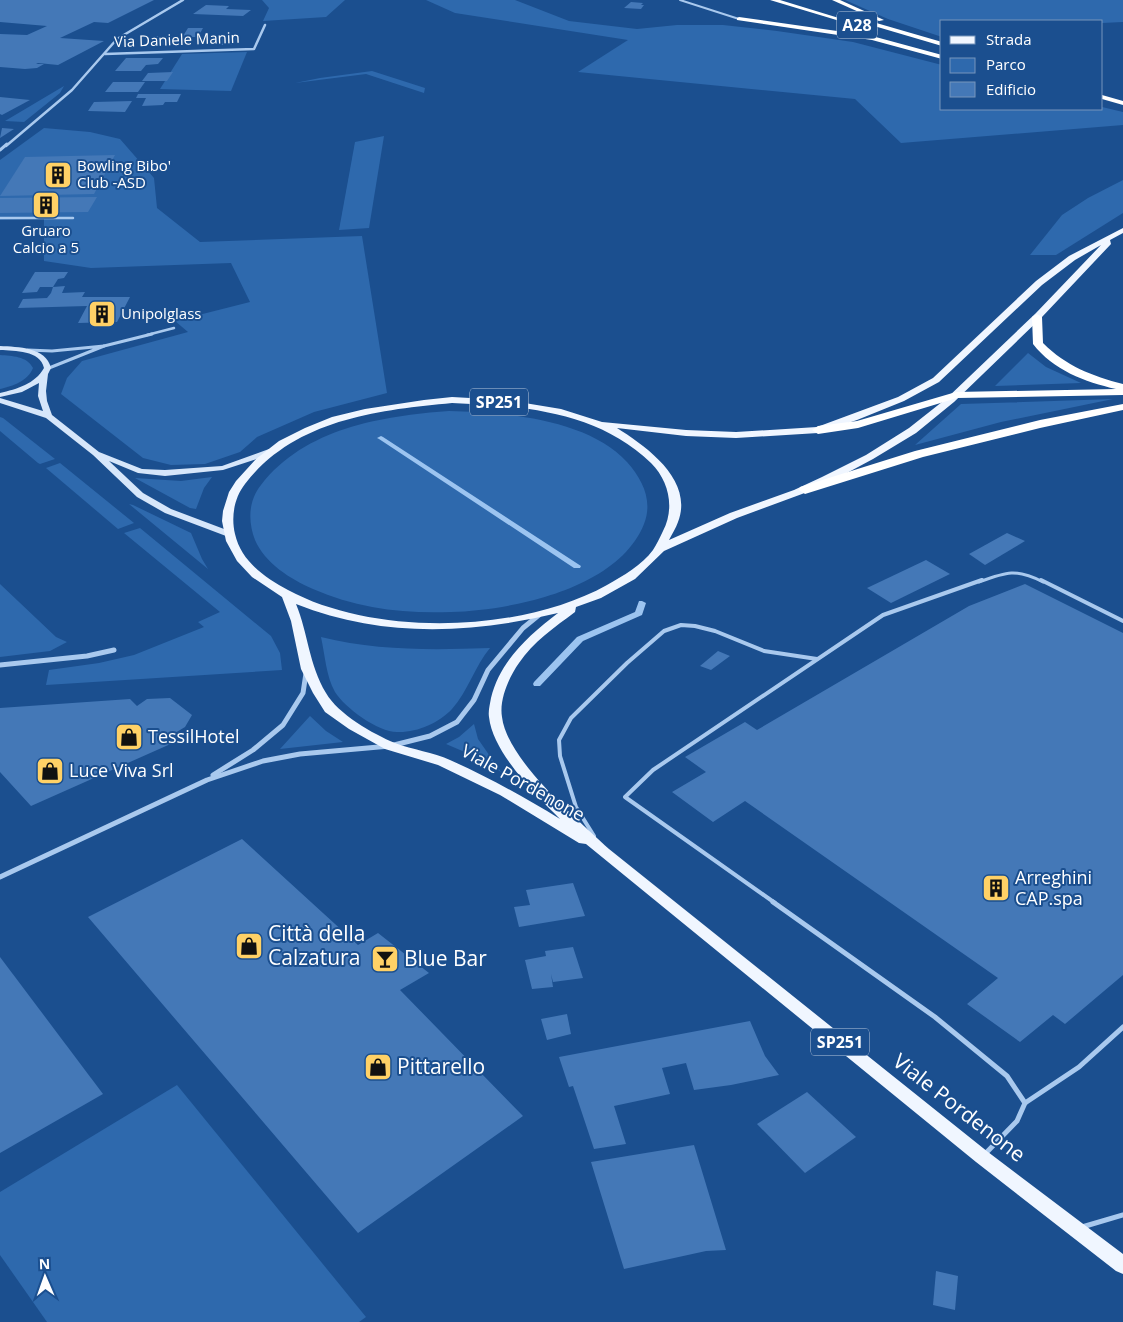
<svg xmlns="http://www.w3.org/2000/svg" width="1123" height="1322" font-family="'Open Sans',sans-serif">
<rect width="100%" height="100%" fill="#1b4f8f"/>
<!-- green -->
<g fill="#2e69ad">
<polygon points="262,0 345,0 326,17 263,21 269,8"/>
<polygon points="426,0 515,0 569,21 637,29 677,25 723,25 777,31 853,42 942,65 942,109 1102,109 1102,107 1123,112 1123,125 901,143 855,99 578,72 628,40 455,13"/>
<polygon points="845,0 1123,0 1123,22 1102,23 1102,21 1065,20 1066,21 942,21 942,37 888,19"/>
<polygon points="247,52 231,91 160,89 182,54"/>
<polygon points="372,71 425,88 424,93 366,74 295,83 320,78"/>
<polygon points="64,86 60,93 24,122 5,121"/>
<polygon points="44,128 90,132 120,139 154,178 157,208 200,242 362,236 387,393 314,412 257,437 240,452 205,464 171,465 143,458 61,394 67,378 82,361 188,332 175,321 250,302 231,263 91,268 44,261 44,219 0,220 0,160"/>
<polygon points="384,136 369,228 339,230 355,142"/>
<polygon points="1123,180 1123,213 1056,255 1030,255 1062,215 1088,198"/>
<polygon points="1028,353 1046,367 1081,383 995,386"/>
<path d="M 0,355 C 12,356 27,356 33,368 C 28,381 13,386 0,389 Z"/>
<polygon points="1113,399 1001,422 915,445 961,404"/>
<path d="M 449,411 C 503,412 588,419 627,462 C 643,480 653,501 644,524 C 618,589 513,610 451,612 C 404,614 356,608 313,589 C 290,579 265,563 255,540 C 248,522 248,501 261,485 C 305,428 382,416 449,411 Z"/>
<polygon points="0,417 3,418 55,459 40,464 38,463 0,431"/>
<polygon points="60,463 134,523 118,529 46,468"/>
<polygon points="212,477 204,488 196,509 190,508 135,478 181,481"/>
<polygon points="129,504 133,505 191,533 202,559 208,569"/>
<polygon points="140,528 271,636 280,653 282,670 46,685 49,670 99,663 134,655 204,627 198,622 220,612 124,533"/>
<polygon points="0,584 56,637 67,642 50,651 0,657"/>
<path d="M 321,637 C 377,651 433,650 490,648 C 475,666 468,691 452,709 C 439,723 416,733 397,732 C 378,732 345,708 335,692 C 326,676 325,655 321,637 Z"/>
<polygon points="310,716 326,731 343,742 280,749"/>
<polygon points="474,724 478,739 501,772 481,759 446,744 459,737"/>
<polygon points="177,1085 366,1317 359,1322 47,1322 0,1255 0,1192"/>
</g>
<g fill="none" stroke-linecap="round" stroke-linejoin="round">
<!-- stream -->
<g fill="#9cc4f0" fill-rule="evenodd">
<polygon points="381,436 383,437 581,566 580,568 574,568 379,439 377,438"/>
<polygon points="639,601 642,601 646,603 642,615 583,641 540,686 534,686 533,684 534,682 577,637 635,612"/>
</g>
</g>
<!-- building -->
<g fill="#4478b7">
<polygon points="0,0 154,0 108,23 94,22 60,38 104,41 58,65 38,63 36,64 44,64 37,68 25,69 0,67 0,34 27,35 47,26 0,22"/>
<polygon points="631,2 643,3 641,5 644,5 641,9 624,8"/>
<polygon points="206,5 229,6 226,9 251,10 243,16 193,14"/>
<polygon points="188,28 203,28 198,37 183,37 177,45 149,45 154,36 183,36"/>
<polygon points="202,38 237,38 232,45 197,45"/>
<polygon points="126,58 163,58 158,64 146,65 141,71 115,71"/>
<polygon points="173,72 167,81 142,81 148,73"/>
<polygon points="113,82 145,82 138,92 105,92"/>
<polygon points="138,94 181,94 177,102 165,102 163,105 142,106 146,98 136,98"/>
<polygon points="0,97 30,100 2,115 0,114"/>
<polygon points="132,101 125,112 88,111 94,102"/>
<polygon points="2,128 14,129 0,138"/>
<polygon points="115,155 94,194 0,196 25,157"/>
<polygon points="97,197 88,212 0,213 0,198"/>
<polygon points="35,272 68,272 64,278 58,279 53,287 65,286 62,293 85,292 82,297 130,297 117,322 78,323 87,306 18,308 23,299 47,298 51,293 53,287 40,287 37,292 22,293"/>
<polygon points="1007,533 1025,541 985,565 969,554"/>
<polygon points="926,560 950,574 891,603 867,588"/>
<polygon points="1025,584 1123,633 1123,975 1065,1024 1053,1015 1020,1042 967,1004 998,978 745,801 713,822 672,792 706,772 685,757 745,722 757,730 969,606"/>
<polygon points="718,651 730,656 711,670 700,666"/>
<polygon points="170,698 192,715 185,727 170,736 175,742 31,806 0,772 0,708 130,699 137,706 147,699"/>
<polygon points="242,839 358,945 378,933 429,973 400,990 523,1116 358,1233 88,917"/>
<polygon points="573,883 585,916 519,927 514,907 530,905 526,890"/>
<polygon points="573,947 583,978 553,982 551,974 553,987 532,989 525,960 546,956 545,951"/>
<polygon points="0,957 103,1094 0,1153"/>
<polygon points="567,1014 571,1034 547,1040 541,1019"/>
<polygon points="750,1021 765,1056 779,1075 731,1085 694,1090 686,1063 662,1068 670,1094 614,1106 626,1144 594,1149 573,1086 569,1087 559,1057"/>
<polygon points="807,1092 856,1137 805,1173 757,1124"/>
<polygon points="694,1145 726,1250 706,1251 624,1269 591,1162"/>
<polygon points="936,1271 958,1276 955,1310 933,1305"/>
</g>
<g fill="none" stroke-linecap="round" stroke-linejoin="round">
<!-- lane-far4 -->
<polyline stroke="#a9c9ee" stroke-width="2" points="680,0 739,19"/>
<!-- lane-far3 -->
<g stroke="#a9c9ee" stroke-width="2.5">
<polyline points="0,218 73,218"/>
<polyline points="147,335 174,328"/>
</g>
<!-- lane-far2 -->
<g stroke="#a9c9ee" stroke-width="3">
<polyline points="104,346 152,334"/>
<polyline points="28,350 52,351 104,346 49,368"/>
<path d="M 979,582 C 1006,572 1016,568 1043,582"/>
</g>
<!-- lane-far1 -->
<g stroke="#a9c9ee" stroke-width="4">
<polyline points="1041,580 1123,621"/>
<polyline points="594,836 576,807 560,756 559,740 571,718 627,663 664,631 681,625 695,626 715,631 764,651 817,659"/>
<polyline points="775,903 625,797 653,770 883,615 982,580"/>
</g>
<!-- lane -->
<g stroke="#a9c9ee" stroke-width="5">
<polyline points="773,902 935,1017 1007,1076 1025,1103"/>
<polyline points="985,1154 1017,1121 1025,1103 1079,1067 1123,1027"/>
<polyline points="1082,1227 1123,1215"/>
</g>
<!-- street-far2 -->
<g stroke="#a9c9ee" stroke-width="2.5">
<polyline points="105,54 254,49 265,25"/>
<polyline points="6,146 72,90 117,39 183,0"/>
</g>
<!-- street-far1 -->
<polyline stroke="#a9c9ee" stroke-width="3" points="0,150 7,144"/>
<!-- street -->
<g stroke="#a9c9ee" stroke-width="5">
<polyline points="0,665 87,656 114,650"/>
<polyline points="213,775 253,750 283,725 303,693 306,673"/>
<polyline points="0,877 207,780 263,761 300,754 390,746 430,736 457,722 474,700 488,670 523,628 539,615"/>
</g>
<!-- secondary -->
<path fill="#d6e6fa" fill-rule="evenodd" d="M 0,346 C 18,347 46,347 51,368 L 48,374 L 46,391 L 47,401 L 52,415 L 99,452 L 142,469 L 165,470 L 222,466 L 269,449 L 275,449 L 275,453 L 223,470 L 165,476 L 138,473 L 109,461 L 143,493 L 171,509 L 232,532 L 233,534 L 232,536 L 226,536 L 165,513 L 137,497 L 93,455 L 46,418 L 0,403 L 0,398 L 43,411 L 38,396 L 39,383 L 22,392 L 0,397 L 0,393 C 17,389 35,384 44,368 C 40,350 15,351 0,350 Z"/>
<!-- primary -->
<path fill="#f0f6ff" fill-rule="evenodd" d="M 1123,228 L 1123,233 L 1110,240 L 1111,244 L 1042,317 L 954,402 L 916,433 L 873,459 L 830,482 L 802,494 L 737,518 L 664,551 L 635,579 L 601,598 L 576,607 L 575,612 C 555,627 533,642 519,663 C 509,677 499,700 502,717 C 507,760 578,820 609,849 L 988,1152 L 1123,1254 L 1123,1274 L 1116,1271 L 976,1162 L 586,844 L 579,843 L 500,795 L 438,765 L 385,749 L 349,729 L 325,712 L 313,693 L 301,669 L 291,621 L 282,597 L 252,577 L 237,561 L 226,541 L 222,521 L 223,511 L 229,492 L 236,481 L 256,459 L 279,441 L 305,428 L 332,417 L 365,409 L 424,400 L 452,397 L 506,400 L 561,409 L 602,422 L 686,430 L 736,432 L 817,427 L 898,397 L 933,378 L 1036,281 L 1069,256 ZM 1101,245 L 1036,313 L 947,398 L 909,428 L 866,455 L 822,477 L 794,490 L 730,513 L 669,540 C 672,534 676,528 678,522 C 694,480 647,447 617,428 L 686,436 L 736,438 L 818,433 L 857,420 L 904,401 L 939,382 L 1042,285 L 1075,260 ZM 452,403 C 523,406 597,411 651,463 C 669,481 675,508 663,531 C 660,537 657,544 653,550 C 642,565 623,576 607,585 C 521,633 375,637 288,590 C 265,578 241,561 235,534 C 231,517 234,498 245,484 C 294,420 377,410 452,403 ZM 296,604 C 382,638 470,634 558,613 C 528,636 500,661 491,698 C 490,704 488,711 489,717 C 493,753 536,795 560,819 C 524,797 488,777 450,760 C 433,752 413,750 395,743 C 373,734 338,714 326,693 C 309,665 308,633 296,604 Z"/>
<!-- highway -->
<g fill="#fff" fill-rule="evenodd">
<polygon points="770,0 780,0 878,30 873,31"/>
<polygon points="832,0 840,0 884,20 879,21"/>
<polygon points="739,17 872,36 942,55 942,59 872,40 737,20 737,18"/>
<polygon points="866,20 942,42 942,46 864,23 863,22"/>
<polygon points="1102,95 1123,101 1123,105 1102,99"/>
<path d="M 1037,314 L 1042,317 L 1043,343 C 1066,366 1092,376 1123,384 L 1123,395 L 957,398 L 858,428 L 818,434 L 812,430 L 818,426 L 857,421 L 956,392 L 1116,389 C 1085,382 1053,370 1033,344 L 1032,317 Z"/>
<polygon points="1123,404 1123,410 1040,428 923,457 805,494 799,490 800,487 915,451 1040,420"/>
</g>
</g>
<!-- icons -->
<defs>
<g id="building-square" transform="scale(1.4375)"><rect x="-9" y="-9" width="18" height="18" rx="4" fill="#ffd166" stroke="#1b4f8f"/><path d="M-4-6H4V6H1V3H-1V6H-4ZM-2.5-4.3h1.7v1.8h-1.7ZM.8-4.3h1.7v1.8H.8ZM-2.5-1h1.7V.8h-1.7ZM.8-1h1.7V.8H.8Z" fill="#111"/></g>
<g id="shop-square" transform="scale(1.4375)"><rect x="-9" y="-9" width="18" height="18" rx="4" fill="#ffd166" stroke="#1b4f8f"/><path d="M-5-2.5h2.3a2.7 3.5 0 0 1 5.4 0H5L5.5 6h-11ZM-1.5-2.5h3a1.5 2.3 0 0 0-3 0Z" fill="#111"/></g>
<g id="bar-square" transform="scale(1.4375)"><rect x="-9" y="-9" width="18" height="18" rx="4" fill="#ffd166" stroke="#1b4f8f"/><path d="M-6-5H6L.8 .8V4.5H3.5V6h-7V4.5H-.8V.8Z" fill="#111"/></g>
</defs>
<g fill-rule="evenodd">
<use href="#building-square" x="58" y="175"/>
<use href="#building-square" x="46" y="205"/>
<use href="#building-square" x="102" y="314"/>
<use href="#shop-square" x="129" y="737"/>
<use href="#shop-square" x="50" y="771"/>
<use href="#building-square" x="996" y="888"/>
<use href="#shop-square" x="249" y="946"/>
<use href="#bar-square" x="385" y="959"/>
<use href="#shop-square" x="378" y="1067"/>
</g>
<g text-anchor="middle" stroke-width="4" stroke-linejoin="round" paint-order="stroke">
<!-- far-street labels -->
<g font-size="15" fill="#fff" stroke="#1b4f8f">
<text transform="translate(177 40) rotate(-2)" y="5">Via Daniele Manin</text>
</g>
<!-- far-poi labels -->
<g font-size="15" fill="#fff" stroke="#1b4f8f" text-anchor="start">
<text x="77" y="171">Bowling Bibo'<tspan x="77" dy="17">Club -ASD</tspan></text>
<text x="46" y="236" text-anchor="middle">Gruaro<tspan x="46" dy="17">Calcio a 5</tspan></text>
<text x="121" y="319">Unipolglass</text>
</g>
<!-- shield labels -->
<g fill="#1b4f8f" stroke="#bbcadd" stroke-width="1">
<rect x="837" y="11.5" width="40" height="27" rx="4"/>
<rect x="470" y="388.5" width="58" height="27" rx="4"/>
<rect x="811" y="1028.5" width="58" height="27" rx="4"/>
</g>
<g font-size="16" font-weight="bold" fill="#fff">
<text x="857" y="31">A28</text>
<text x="499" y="408">SP251</text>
<text x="840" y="1048">SP251</text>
</g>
<!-- poi labels -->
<g font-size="18" fill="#fff" stroke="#1b4f8f" text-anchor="start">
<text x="148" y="743">TessilHotel</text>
<text x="69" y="777">Luce Viva Srl</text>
<text x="1015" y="884">Arreghini<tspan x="1015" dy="21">CAP.spa</tspan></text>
</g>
<!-- street labels -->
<g font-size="18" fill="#fff" stroke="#1b4f8f">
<text transform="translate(523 783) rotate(29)" y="6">Viale Pordenone</text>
</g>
<!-- near-poi labels -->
<g font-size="21" fill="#fff" stroke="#1b4f8f" text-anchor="start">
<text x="268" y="941">Città della<tspan x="268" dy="24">Calzatura</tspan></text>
<text x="404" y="966">Blue Bar</text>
<text x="397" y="1074">Pittarello</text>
</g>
<!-- near-street labels -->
<g font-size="21" fill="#fff" stroke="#1b4f8f">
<text transform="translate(959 1108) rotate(38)" y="7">Viale Pordenone</text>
</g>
</g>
<!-- legend -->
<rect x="940" y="20" width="162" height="90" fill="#1b4f8f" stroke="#7695bc"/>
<rect x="950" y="36" width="25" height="8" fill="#f0f6ff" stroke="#7695bc"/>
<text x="986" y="45" font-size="15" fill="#ffffff">Strada</text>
<rect x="950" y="58" width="25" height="15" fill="#2e69ad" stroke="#7695bc"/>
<text x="986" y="70" font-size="15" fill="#ffffff">Parco</text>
<rect x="950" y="82" width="25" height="15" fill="#4478b7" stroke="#7695bc"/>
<text x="986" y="95" font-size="15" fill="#ffffff">Edificio</text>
<!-- north arrow -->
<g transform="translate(45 1277) rotate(358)" stroke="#1b4f8f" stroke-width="4" paint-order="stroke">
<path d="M0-4L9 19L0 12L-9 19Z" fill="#ffffff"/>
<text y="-8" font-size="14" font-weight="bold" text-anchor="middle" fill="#ffffff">N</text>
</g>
</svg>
